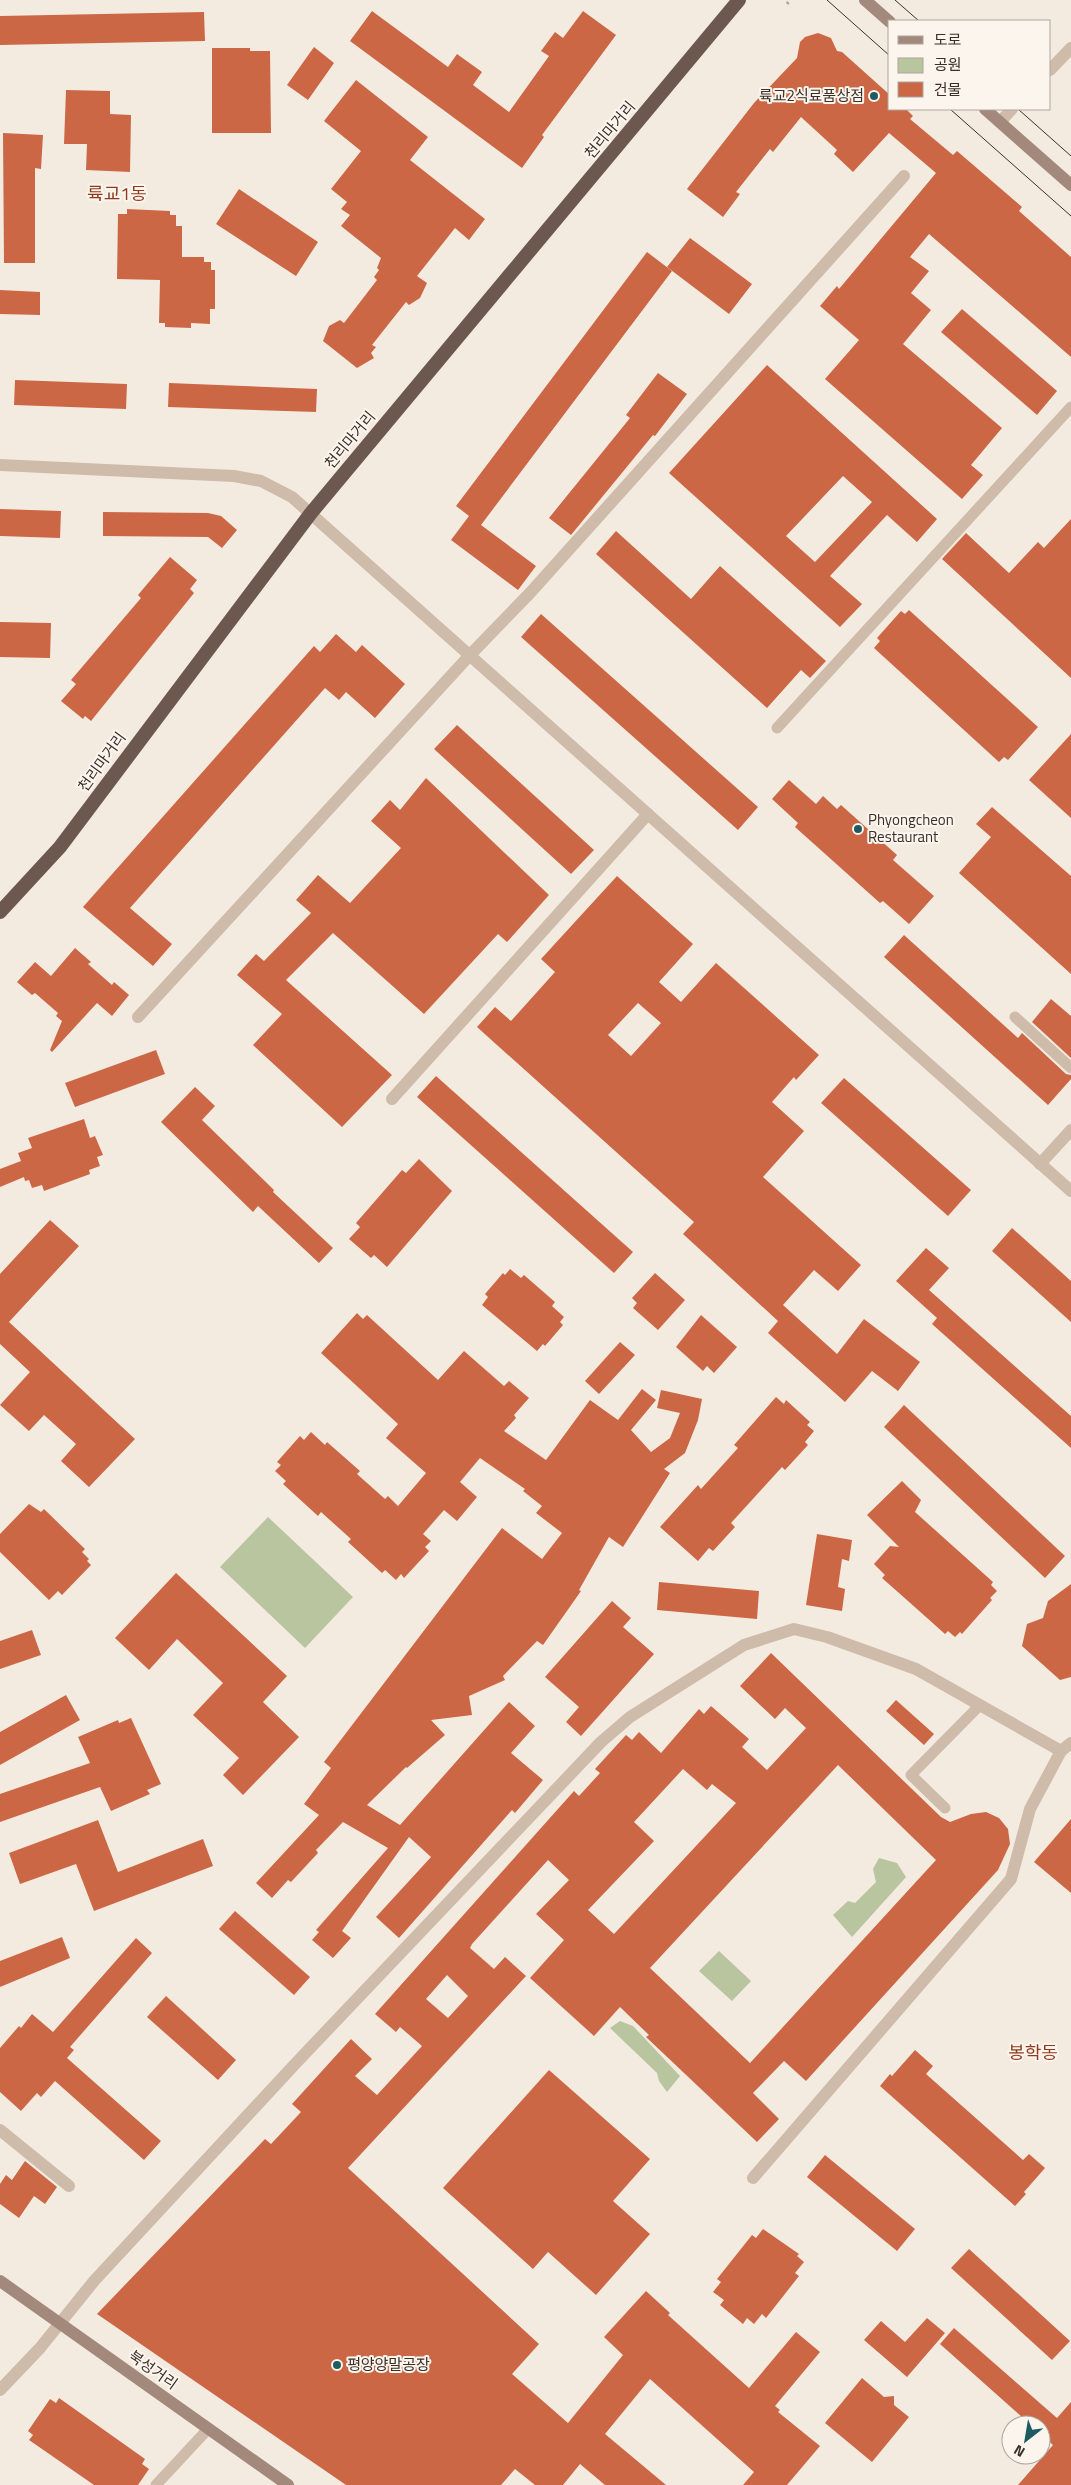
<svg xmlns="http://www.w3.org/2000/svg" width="1071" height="2485" font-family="'Titillium Web','Noto Sans KR',sans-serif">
<rect width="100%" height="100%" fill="#f4ebe0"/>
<!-- green -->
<g fill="#b8c59e">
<polygon points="268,1517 353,1597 305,1648 220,1567"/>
<polygon points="879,1858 897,1863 906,1877 852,1937 833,1915 848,1901 855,1903 876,1882 873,1869"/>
<polygon points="719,1951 751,1981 732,2001 699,1971"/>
<polygon points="620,2021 633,2026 680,2076 667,2092 659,2081 657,2073 610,2028"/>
</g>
<!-- building -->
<g fill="#cc6746" fill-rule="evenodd">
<polygon points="372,11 448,67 457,54 482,72 473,85 509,112 549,56 541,51 555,32 563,38 583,11 616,35 542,135 544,137 522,168 350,41"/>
<polygon points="204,12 205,41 0,45 0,16"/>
<polygon points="818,33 831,38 837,51 842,52 890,95 890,109 906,109 913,116 910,119 953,155 957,151 1022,207 1019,211 1071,257 1071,357 929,234 910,257 929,271 911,293 931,310 903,344 1002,428 971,465 983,475 962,499 825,379 859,340 820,306 837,286 839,289 936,173 889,133 853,172 834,154 837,150 801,117 773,152 770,149 736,192 740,194 723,217 687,189 754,103 797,58 800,42 805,37"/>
<polygon points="314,47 334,63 308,100 287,85"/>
<polygon points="212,48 250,48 250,51 270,51 271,133 212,133"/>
<polygon points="356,80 428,137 410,160 485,219 469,240 455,228 417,276 427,283 420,298 409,305 406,302 372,345 376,347 371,353 374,358 357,368 323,341 329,326 340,320 344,323 377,280 374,277 379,270 377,268 381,258 341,226 350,215 341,209 347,202 331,189 361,151 324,121"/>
<polygon points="66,90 110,91 110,114 131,115 130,172 86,170 87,144 64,144"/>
<polygon points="3,133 43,135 41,169 35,168 35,263 4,263"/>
<polygon points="239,189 318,242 296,276 216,224"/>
<polygon points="127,209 170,211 170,215 176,215 176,226 182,226 182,257 204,257 204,262 211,262 211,270 215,270 215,309 210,309 210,324 191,323 191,328 165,327 165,323 159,323 160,280 117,279 118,214 127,214"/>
<polygon points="690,238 752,284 729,314 667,267"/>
<polygon points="647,252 672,271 481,525 536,566 518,590 451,540 469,516 456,506"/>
<polygon points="0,290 40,292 40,315 0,314"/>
<polygon points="962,309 1057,391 1037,415 941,332"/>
<path d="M 767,365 L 937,519 L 917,542 L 887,515 L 830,576 L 862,604 L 840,627 L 669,473 ZM 843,476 L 872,502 L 815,562 L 786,536 Z"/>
<polygon points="658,373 687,394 655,436 653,435 571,535 549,518 630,418 626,415"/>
<polygon points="15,380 127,384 126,409 14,405"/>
<polygon points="169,383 317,389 316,412 168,407"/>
<polygon points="0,509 61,511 60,538 0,536"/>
<polygon points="103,512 208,513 221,516 237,530 222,548 208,537 103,536"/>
<polygon points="1071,519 1071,678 942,559 966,533 1009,573 1038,542 1044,548"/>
<polygon points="616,531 691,599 720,566 826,661 810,678 801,670 767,708 596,554"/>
<polygon points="170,557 197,580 190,589 194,593 91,721 85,716 83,719 61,701 76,684 71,680 141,598 138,595"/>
<polygon points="909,610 1038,727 1008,760 1004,757 999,762 874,648 880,641 877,638 901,611 905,614"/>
<polygon points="541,614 758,807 738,830 521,637"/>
<polygon points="0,622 51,623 50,658 0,657"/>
<polygon points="336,634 356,652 362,645 405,684 375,718 346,692 339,700 325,688 130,908 172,944 153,966 83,907 314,646 320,652"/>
<polygon points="457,725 594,850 571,874 434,749"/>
<polygon points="1071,734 1071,818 1029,780"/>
<polygon points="426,778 549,895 507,942 498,934 424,1014 333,933 286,980 392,1075 342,1127 253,1045 282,1014 237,975 256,954 264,961 311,913 296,900 318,875 350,903 401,848 371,821 390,800 400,810"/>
<polygon points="789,780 816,804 823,796 837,809 841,805 897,855 893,860 934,896 909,924 883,901 880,903 795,827 798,823 772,799"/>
<polygon points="992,807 1071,876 1071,974 959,873 991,837 976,824"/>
<path d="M 617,876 L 693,944 L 659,982 L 681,1002 L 716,963 L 819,1055 L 796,1080 L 794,1077 L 772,1102 L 804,1131 L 763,1177 L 861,1265 L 838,1291 L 814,1270 L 783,1305 L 837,1354 L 864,1319 L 920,1362 L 898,1391 L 872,1371 L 845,1402 L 768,1333 L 778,1321 L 683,1234 L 694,1222 L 477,1027 L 495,1007 L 511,1021 L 555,972 L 541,959 ZM 638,1003 L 661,1023 L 631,1056 L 608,1035 Z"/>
<polygon points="904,935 1018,1038 1022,1033 1066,1074 1071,1075 1071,1079 1048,1105 884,957"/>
<polygon points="75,948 91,962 88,964 112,985 114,982 129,995 112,1016 97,1003 52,1052 50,1050 62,1021 56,1016 58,1013 35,993 32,995 17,982 35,962 51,976"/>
<polygon points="1051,999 1071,1016 1071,1058 1032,1022"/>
<polygon points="156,1050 165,1074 75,1107 65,1083"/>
<polygon points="436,1076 633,1252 614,1273 417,1097"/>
<polygon points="844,1078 971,1190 948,1216 821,1103"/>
<polygon points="195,1087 215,1106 202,1120 274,1190 273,1192 333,1248 319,1263 258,1206 253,1212 161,1122"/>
<polygon points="84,1119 90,1138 95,1136 103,1155 97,1157 100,1166 89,1170 90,1174 44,1191 42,1185 32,1188 29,1180 25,1181 24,1177 0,1187 0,1169 21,1161 18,1153 32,1148 28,1138"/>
<polygon points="419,1159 452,1191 387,1267 374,1255 371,1258 349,1239 360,1227 356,1223 402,1170 406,1173"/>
<polygon points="50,1220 79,1246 9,1322 135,1439 89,1487 61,1461 76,1444 44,1415 29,1431 0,1405 30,1372 0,1344 0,1274"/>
<polygon points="1012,1228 1071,1281 1071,1322 992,1251"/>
<polygon points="926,1248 949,1268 929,1290 1071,1416 1071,1448 932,1324 937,1318 896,1281"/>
<polygon points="510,1269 521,1278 524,1275 555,1302 552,1306 564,1317 560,1322 563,1325 545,1346 543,1344 537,1351 482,1305 488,1297 485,1294 503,1273 505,1275"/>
<polygon points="655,1273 685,1300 658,1330 633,1308 637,1303 632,1298"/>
<polygon points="357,1313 363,1319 367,1315 438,1380 464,1351 504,1386 509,1381 529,1398 514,1415 516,1418 504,1431 546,1460 590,1400 618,1420 642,1389 656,1400 631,1430 651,1452 670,1438 680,1413 657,1408 661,1390 702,1399 698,1420 685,1453 664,1469 670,1473 623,1547 609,1537 579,1590 581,1591 543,1645 537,1641 503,1676 505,1680 469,1696 472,1715 431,1720 445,1735 407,1768 406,1767 367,1805 400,1825 509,1702 535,1726 511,1753 543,1780 515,1813 512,1810 399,1938 376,1917 431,1857 409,1837 342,1931 351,1938 333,1958 312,1940 319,1932 316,1930 388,1848 343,1822 316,1850 318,1853 291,1882 288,1880 272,1898 256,1883 319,1815 304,1804 331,1768 324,1762 502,1528 542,1559 562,1533 536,1513 542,1506 523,1491 525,1489 480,1458 460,1482 477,1497 457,1521 444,1510 423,1534 431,1541 425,1547 429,1551 404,1578 401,1574 396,1580 385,1570 382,1573 348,1542 351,1539 321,1512 318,1516 283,1484 286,1481 275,1471 281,1465 277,1462 300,1436 304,1440 311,1432 325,1445 327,1442 360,1471 357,1474 385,1499 388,1496 398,1506 426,1473 386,1438 398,1424 321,1353"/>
<polygon points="701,1315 737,1347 714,1373 707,1366 703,1371 676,1347"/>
<polygon points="620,1342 635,1355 599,1394 585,1381"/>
<polygon points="776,1397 784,1404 786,1400 810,1422 807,1425 814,1431 805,1442 808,1445 785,1470 782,1467 731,1523 735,1527 713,1551 709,1548 698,1561 660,1527 698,1485 701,1489 738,1448 734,1445"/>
<polygon points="904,1405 1065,1556 1045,1578 884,1427"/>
<polygon points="902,1481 921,1500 915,1512 993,1582 991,1585 997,1591 990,1598 992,1600 962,1634 960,1632 955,1637 948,1631 945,1634 908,1601 882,1578 885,1575 874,1564 890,1546 899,1547 867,1515"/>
<polygon points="29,1504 41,1512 44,1509 85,1549 82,1552 89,1559 87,1561 91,1565 62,1595 58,1591 49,1600 0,1552 0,1534"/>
<polygon points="817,1534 852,1540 849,1561 842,1559 838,1587 845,1589 842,1611 806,1605"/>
<polygon points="176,1573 287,1676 263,1702 299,1737 243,1795 223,1775 239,1758 193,1715 223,1683 177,1639 149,1670 115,1638"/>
<polygon points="659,1582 759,1591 757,1619 657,1610"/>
<polygon points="1071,1584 1071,1677 1060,1680 1022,1646 1027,1624 1043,1618 1048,1601"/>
<polygon points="612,1601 631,1618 623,1627 654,1654 581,1736 566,1722 579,1707 545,1677"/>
<polygon points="32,1630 41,1655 0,1669 0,1641"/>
<path d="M 771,1653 L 941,1817 L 950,1822 L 971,1814 L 986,1812 L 999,1818 L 1008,1829 L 1010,1844 L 998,1870 L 806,2081 L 784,2061 L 753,2093 L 779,2119 L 757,2142 L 646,2037 L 649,2035 L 620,2007 L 594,2036 L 530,1978 L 564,1940 L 536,1914 L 569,1880 L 548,1860 L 472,1944 L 470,1948 L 494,1969 L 505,1957 L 526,1976 L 348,2168 L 539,2344 L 512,2374 L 568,2423 L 623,2355 L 604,2337 L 646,2291 L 670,2313 L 668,2315 L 749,2388 L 796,2332 L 820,2352 L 775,2406 L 780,2410 L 778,2412 L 820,2446 L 787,2485 L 743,2485 L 754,2472 L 650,2379 L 605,2434 L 666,2485 L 605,2485 L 580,2464 L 563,2485 L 535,2485 L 515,2469 L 501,2485 L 346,2485 L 97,2314 L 265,2139 L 271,2144 L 301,2112 L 292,2104 L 351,2039 L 372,2059 L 355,2076 L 377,2095 L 422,2046 L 400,2027 L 396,2032 L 375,2014 L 574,1791 L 579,1796 L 600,1773 L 595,1769 L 626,1735 L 632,1740 L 639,1732 L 661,1753 L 699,1709 L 704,1714 L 711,1706 L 749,1739 L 742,1747 L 767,1770 L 806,1728 L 785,1708 L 775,1719 L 740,1686 ZM 838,1765 L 936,1860 L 750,2063 L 650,1968 ZM 683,1769 L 707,1790 L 712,1784 L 736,1803 L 614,1934 L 588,1910 L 654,1841 L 634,1822 ZM 447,1975 L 468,1996 L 448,2018 L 426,1999 Z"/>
<polygon points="66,1695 80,1720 0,1765 0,1732"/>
<polygon points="896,1700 934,1734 924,1745 886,1711"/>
<polygon points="131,1718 161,1784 147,1790 150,1794 111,1811 100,1787 0,1822 0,1794 90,1763 78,1737 118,1720 119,1723"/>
<polygon points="1071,1819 1071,1893 1034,1862"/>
<polygon points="98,1820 118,1872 203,1839 213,1866 94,1911 76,1864 20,1884 9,1853"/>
<polygon points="235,1911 310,1977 294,1995 219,1929"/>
<polygon points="62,1937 70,1958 0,1987 0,1961"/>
<polygon points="136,1938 152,1953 70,2047 74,2050 67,2058 161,2141 144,2160 55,2081 41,2097 37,2093 21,2111 0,2092 0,2048 19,2026 21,2028 32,2014 53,2032"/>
<polygon points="166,1996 236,2060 218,2080 147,2017"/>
<polygon points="915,2050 933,2066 926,2074 1023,2160 1029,2154 1045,2168 1024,2192 1026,2194 1015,2206 880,2086 890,2074 892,2076"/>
<polygon points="549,2070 650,2159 613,2201 650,2234 596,2295 548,2252 533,2269 443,2188"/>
<polygon points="825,2155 915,2229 897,2251 807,2177"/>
<polygon points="25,2161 57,2187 45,2204 34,2196 19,2218 0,2204 0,2184 6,2175 12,2180"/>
<polygon points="763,2229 799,2254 797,2256 804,2262 795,2273 799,2276 766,2318 762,2314 754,2324 747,2318 743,2324 720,2305 724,2300 713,2292 721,2282 717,2279 752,2235 756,2238"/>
<polygon points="969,2249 1070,2341 1052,2360 951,2268"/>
<polygon points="927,2318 945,2333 907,2377 864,2340 881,2321 905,2342"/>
<polygon points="954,2328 1057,2418 1071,2402 1071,2485 1018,2485 1053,2445 1041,2434 1041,2425 1031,2425 940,2344"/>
<polygon points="862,2378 884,2397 894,2396 894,2405 909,2417 872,2462 825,2423"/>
<polygon points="59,2398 145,2459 142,2464 149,2469 138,2485 94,2485 29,2440 33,2435 28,2431 50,2399 56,2403"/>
</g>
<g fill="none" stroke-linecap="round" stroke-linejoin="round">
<!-- path -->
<polyline stroke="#baa594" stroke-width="3" stroke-dasharray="2.5 2.5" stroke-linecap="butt" points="787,4 790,0"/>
<!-- service -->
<g stroke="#cebbaa" stroke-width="11">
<polyline points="777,728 1071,407"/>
<polyline points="1015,1017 1071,1068"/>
<polyline points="945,1808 911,1775 980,1705"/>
<polyline points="156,2485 208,2429"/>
</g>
<!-- minor -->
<g stroke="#cebbaa" stroke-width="12">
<polyline points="1050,70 1071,48"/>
<polyline points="1000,122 1012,109"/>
<polyline points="138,1017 470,655 530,593 904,176"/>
<polyline points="392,1099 648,814"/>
<polyline points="0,2130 69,2186"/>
<polyline points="753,2178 1011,1879 1030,1809 1061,1751"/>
</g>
<!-- tertiary -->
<g stroke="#cebbaa" stroke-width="12">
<polyline points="0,465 234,476 261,481 292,497 1071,1191"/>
<polyline points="1040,1164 1071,1130"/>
<polyline points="0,2390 40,2348 94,2281 296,2063 601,1742 630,1717 744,1645 794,1629 827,1637 916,1669 1061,1751 1071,1743"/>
</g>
<!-- secondary -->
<g stroke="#a2897b" stroke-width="12">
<polyline points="865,0 890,22"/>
<polyline points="985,109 1071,185"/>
<polyline points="0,2281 288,2485"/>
</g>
<!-- trunk -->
<polyline stroke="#6c584e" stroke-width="14" points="0,912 60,847 311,513 739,0"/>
<!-- tram -->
<g stroke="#3b2f2a" stroke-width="1">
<polyline points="827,0 890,56"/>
<polyline points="895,0 919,21"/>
<polyline points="950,109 1071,216"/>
<polyline points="1018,109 1071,156"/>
</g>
</g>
<!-- markers -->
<g fill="#1d5b5f" stroke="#fbf5ed" stroke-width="2">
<circle cx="874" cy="96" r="5"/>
<circle cx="858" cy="829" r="5"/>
<circle cx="337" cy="2365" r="5"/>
</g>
<g text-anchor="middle" stroke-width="4" stroke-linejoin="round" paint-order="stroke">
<!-- poi labels -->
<g font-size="15" fill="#3b2f2a" stroke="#fbf5ed" text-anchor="start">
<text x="864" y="101" text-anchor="end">륙교2식료품상점</text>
<text x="868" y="825">Phyongcheon<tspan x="868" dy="17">Restaurant</tspan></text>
<text x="347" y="2370">평양양말공장</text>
</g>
<!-- street labels -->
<g font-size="15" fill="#3b2f2a" stroke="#fbf5ed">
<text transform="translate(610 130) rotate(-50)" y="5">천리마거리</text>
<text transform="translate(350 440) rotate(-50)" y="5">천리마거리</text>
<text transform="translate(102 762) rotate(-54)" y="5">천리마거리</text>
<text transform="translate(153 2370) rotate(35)" y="5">북성거리</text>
</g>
<!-- quarter labels -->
<g font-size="18" fill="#8f3a1e" stroke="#fbf5ed">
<text x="117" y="200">륙교1동</text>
<text x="1033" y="2059">봉학동</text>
</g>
</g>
<!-- legend -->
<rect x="888" y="20" width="162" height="90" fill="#fbf5ed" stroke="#aea69f"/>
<rect x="898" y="36" width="25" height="8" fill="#a2897b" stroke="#aea69f"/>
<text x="934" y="45" font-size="15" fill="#3b2f2a">도로</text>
<rect x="898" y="58" width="25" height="15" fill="#b8c59e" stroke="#aea69f"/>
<text x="934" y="70" font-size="15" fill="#3b2f2a">공원</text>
<rect x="898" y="82" width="25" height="15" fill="#cc6746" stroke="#aea69f"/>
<text x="934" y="95" font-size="15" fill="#3b2f2a">건물</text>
<!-- north arrow -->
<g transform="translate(1026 2440) rotate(211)"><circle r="24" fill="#fbf5ed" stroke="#aea69f"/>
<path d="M0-4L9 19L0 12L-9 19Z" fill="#1d5b5f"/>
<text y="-8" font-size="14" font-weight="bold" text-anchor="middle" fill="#3b2f2a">N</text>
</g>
</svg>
